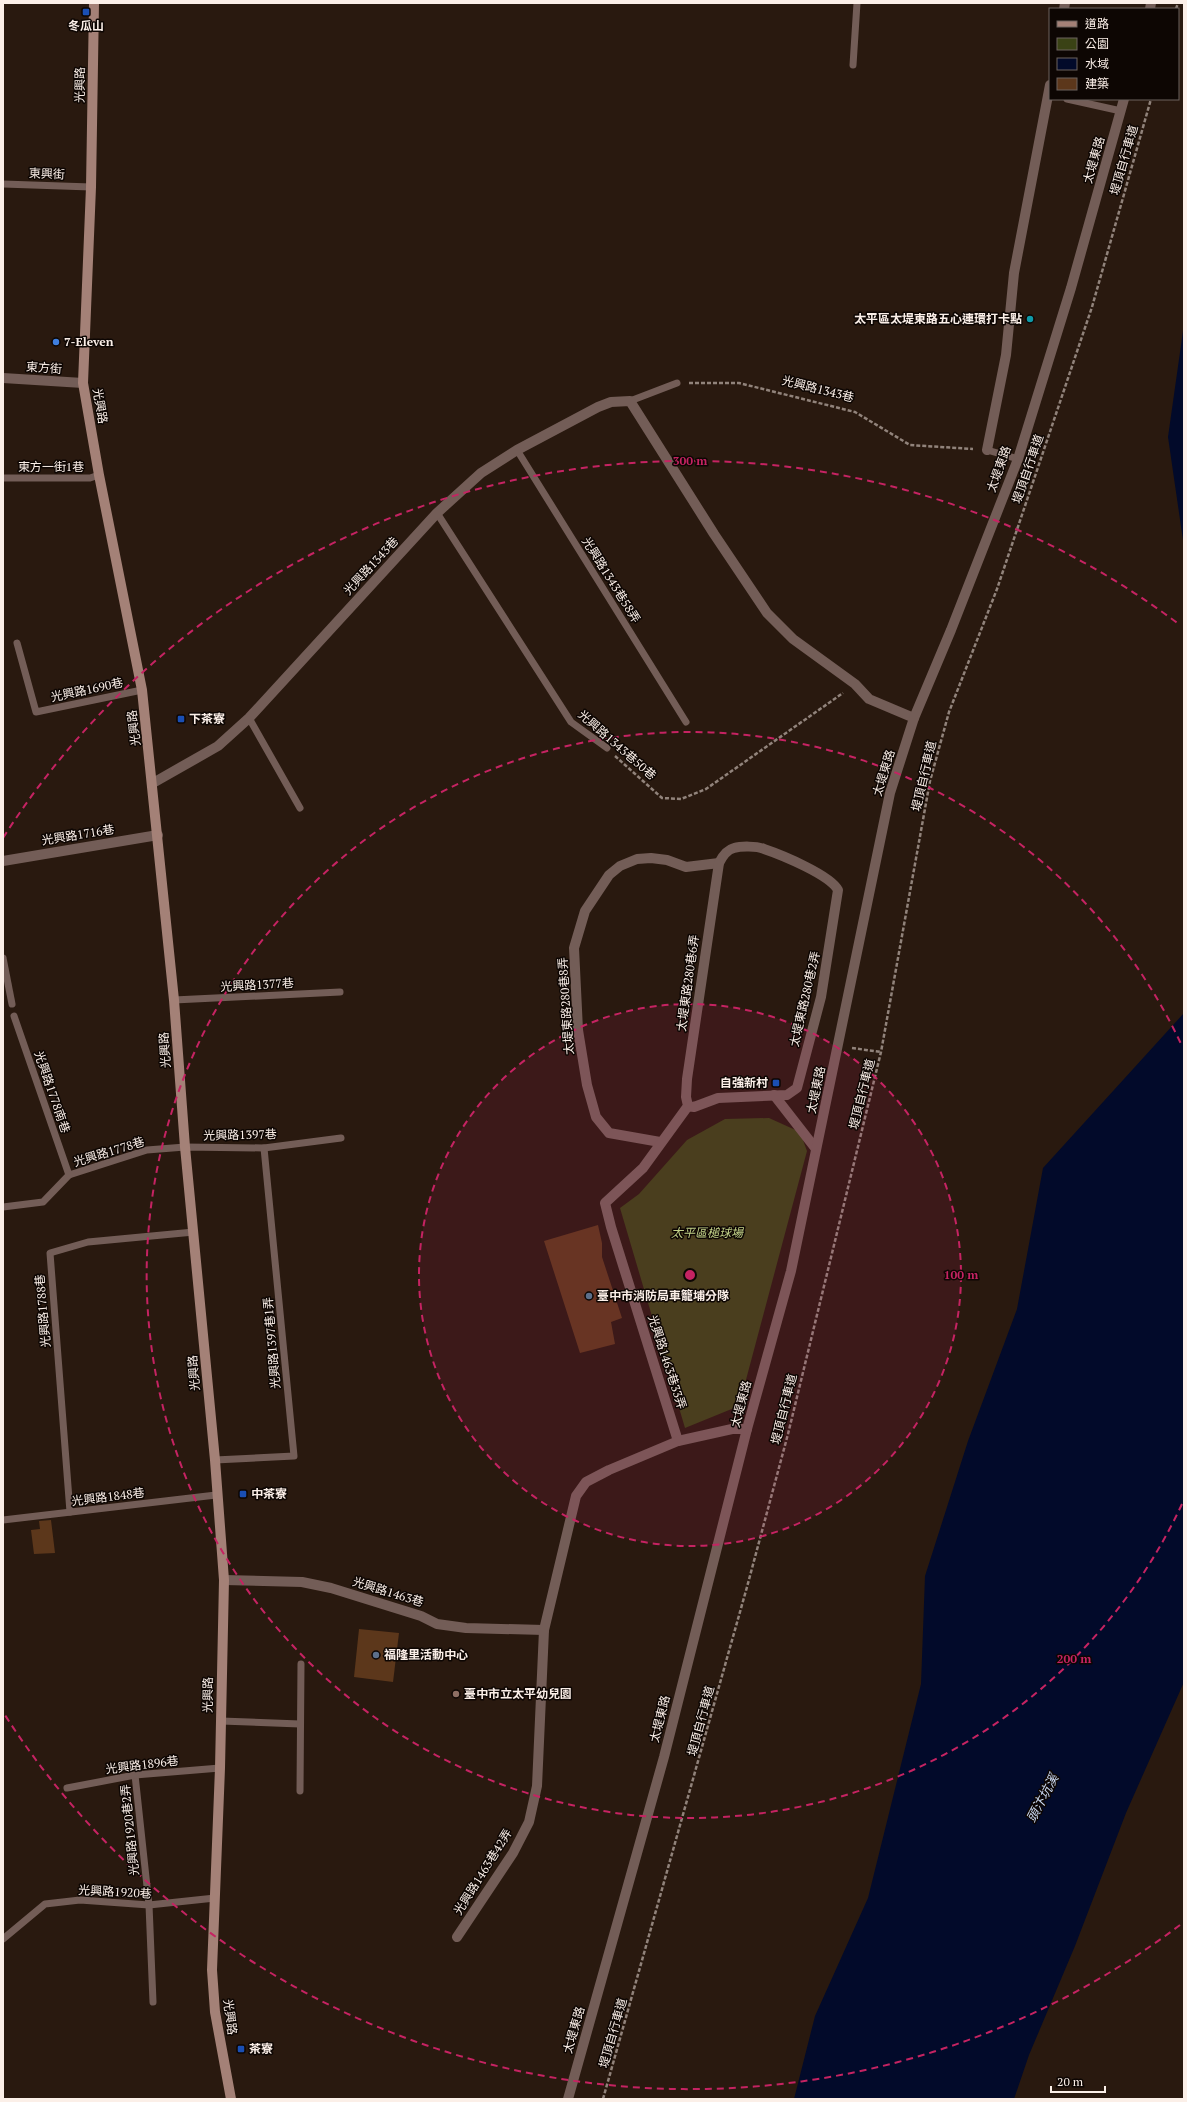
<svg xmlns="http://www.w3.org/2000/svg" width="1187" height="2102" font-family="'PT Serif','Noto Sans TC',serif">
<rect width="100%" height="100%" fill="#29190f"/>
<!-- green -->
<polygon fill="#3a4215" points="769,1118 800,1132 807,1151 739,1406 685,1428 620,1208 639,1194 687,1140 725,1119"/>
<!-- water -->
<g fill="#020a2a">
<polygon points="1184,324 1184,547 1168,437"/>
<polygon points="1184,1013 1184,1682 1126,1813 1075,1946 1029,2055 1014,2099 794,2099 815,2016 868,1898 921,1684 925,1576 968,1441 1017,1309 1043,1168"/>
</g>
<!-- building -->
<g fill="#5c371b">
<polygon points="598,1225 602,1243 602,1257 622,1318 611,1322 615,1344 580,1353 544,1241"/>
<polygon points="51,1520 55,1553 34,1554 31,1530 40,1529 39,1521"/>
<polygon points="359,1629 399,1633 393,1682 354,1677"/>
</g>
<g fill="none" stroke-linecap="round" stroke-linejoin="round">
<!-- path -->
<g stroke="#91837b" stroke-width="2.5" stroke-dasharray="4 2" stroke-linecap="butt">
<polyline points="1176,9 1178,3"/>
<polyline points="689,383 739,383 855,412 910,445 973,449"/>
<polyline points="615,756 662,798 681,799 706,789 843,693"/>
<polyline points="852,1048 881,1052"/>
<polyline points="603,2099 747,1587 788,1434 881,1052 930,781 949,712 997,589 1092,307 1151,99"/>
</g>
<!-- lane -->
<g stroke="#735d57" stroke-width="7">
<polyline points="853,65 857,3"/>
<polyline points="1067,99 1121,111"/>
<polyline points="3,184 91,187"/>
<polyline points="630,401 677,383"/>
<polyline points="517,450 686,722"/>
<polyline points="987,450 1018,459"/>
<polyline points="3,478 90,478 99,475"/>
<polyline points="437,513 571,722 607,748"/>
<polyline points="17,643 36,712 142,690"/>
<polyline points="249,718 300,808"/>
<polyline points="3,958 12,1004"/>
<polyline points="174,1000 340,992"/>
<polyline points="14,1016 69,1175"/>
<polyline points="3,1207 43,1202 69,1175 147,1150 185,1147 264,1148 341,1138"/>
<polyline points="215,1460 294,1456 264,1148"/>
<polyline points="70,1512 50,1253 88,1242 194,1232"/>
<polyline points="3,1520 216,1495"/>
<polyline points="221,1721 300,1724"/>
<polyline points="135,1775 149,1905 153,2002"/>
<polyline points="67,1788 135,1775 220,1768"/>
<polyline points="300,1791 301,1664"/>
<polyline points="3,1939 45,1904 80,1900 149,1905 215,1898"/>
</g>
<!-- street -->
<g stroke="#735d57" stroke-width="10">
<polyline points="1064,9 1065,3"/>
<polyline points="1150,9 1151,3"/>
<polyline points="3,378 83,383"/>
<polyline points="987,450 1006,355 1014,273 1050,85"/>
<polyline points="153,783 218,746 249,718 437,513 481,473 517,450 598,407 611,402 630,401 714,534 767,613 793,639 855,684 869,699 914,718"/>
<polyline points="3,861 158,835"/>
<polyline points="774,1095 816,1149"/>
<polyline points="660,1142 609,1133 596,1117 587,1085 578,1030 574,948 585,911 609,875 620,866 637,859 651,858 667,860 686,867 719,863"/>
<path d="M 678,1441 L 611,1227 L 605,1203 L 643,1168 L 688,1106 L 694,1107 L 718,1098 L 787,1095 L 797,1088 L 821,997 L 838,890 C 830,875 782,855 764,849 C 757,846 741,846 734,848 C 726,850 722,857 719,863 L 687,1079 L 686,1097 L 688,1106"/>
<polyline points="224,1580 302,1582 331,1588 421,1616 437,1624 466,1628 544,1630"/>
<polyline points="457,1937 513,1853 529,1822 537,1786 544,1630 576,1496 586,1482 609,1470 678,1441 732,1429 747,1429"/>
<polyline points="568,2099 664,1757 747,1429 791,1271 890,793 914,718 951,630 1018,459 1071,288 1124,99"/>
</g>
<!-- secondary -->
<polyline stroke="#a48177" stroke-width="10" points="94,3 91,187 83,383 99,475 142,690 174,1000 185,1147 215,1460 224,1580 220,1768 212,1970 215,2012 231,2099"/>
</g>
<!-- distance rings -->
<circle cx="690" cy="1275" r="271" fill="#c52362" fill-opacity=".12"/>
<g fill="none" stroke="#c52362" stroke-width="2" stroke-dasharray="7 5">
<circle cx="690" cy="1275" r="271"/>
<path d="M1182 1504A543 543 0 1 1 1182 1046"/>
<path d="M1180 1925A814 814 0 0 1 3 1712M3 838A814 814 0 0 1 1180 625"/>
</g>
<!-- markers -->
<g fill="#1a4fb4" stroke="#0d0603" stroke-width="1.5">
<rect x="82" y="8" width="8" height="8" rx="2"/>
<rect x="177" y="715" width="8" height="8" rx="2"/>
<rect x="772" y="1079" width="8" height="8" rx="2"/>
<rect x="239" y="1490" width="8" height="8" rx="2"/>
<rect x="237" y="2045" width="8" height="8" rx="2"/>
</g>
<circle fill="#0f9aa8" stroke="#0d0603" stroke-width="1.5" cx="1030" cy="319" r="4"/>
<circle fill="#3f7fe0" stroke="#0d0603" stroke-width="1.5" cx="56" cy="342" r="4"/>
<g fill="#5c6f8a" stroke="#0d0603" stroke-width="1.5">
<circle cx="589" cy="1296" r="4"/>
<circle cx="376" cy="1655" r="4"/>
</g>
<circle fill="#8d6e63" stroke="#0d0603" stroke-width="1.5" cx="456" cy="1694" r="4"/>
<g text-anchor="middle" stroke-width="3" stroke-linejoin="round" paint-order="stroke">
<!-- poi labels -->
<g font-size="12" font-weight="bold" fill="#fbefe8" stroke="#0d0603" text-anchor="start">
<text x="86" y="30" text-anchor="middle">冬瓜山</text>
<text x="1022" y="323" text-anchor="end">太平區太堤東路五心連環打卡點</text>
<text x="64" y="346">7-Eleven</text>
<text x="189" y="723">下茶寮</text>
<text x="768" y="1087" text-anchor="end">自強新村</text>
<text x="597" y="1300">臺中市消防局車籠埔分隊</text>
<text x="251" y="1498">中茶寮</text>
<text x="384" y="1659">福隆里活動中心</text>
<text x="464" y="1698">臺中市立太平幼兒園</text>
<text x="249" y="2053">茶寮</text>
</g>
<!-- street labels -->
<g font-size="12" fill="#fbefe8" stroke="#0d0603">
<text transform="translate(80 85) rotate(-89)" y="4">光興路</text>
<text transform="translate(1094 160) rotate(-74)" y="4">太堤東路</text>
<text transform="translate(1124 160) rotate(-74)" y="4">堤頂自行車道</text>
<text transform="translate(47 174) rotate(2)" y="4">東興街</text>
<text transform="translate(44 368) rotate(4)" y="4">東方街</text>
<text transform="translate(818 389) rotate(14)" y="4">光興路1343巷</text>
<text transform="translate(100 406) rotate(80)" y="4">光興路</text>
<text x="51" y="471">東方一街1巷</text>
<text transform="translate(999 469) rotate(-70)" y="4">太堤東路</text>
<text transform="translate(1028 469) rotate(-71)" y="4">堤頂自行車道</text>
<text transform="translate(371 566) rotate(-47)" y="4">光興路1343巷</text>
<text transform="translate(611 580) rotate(58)" y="4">光興路1343巷58弄</text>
<text transform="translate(87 690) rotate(-12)" y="4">光興路1690巷</text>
<text transform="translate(134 728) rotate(-97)" y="4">光興路</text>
<text transform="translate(617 745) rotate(41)" y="4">光興路1343巷50巷</text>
<text transform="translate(884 773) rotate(-73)" y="4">太堤東路</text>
<text transform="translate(924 776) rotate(-77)" y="4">堤頂自行車道</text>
<text transform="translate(78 835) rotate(-9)" y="4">光興路1716巷</text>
<text transform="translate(688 983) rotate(-82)" y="4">太堤東路280巷6弄</text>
<text transform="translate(257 985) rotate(-3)" y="4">光興路1377巷</text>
<text transform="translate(805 999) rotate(-77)" y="4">太堤東路280巷2弄</text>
<text transform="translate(566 1006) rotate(-94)" y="4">太堤東路280巷8弄</text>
<text transform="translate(165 1050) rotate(-94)" y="4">光興路</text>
<text transform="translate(816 1090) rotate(-78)" y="4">太堤東路</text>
<text transform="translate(52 1092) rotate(71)" y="4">光興路1778南巷</text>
<text transform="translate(862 1094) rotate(-76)" y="4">堤頂自行車道</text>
<text transform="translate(240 1135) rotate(-1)" y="4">光興路1397巷</text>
<text transform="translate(109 1152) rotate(-17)" y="4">光興路1778巷</text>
<text transform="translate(43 1311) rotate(-95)" y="4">光興路1788巷</text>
<text transform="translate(272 1343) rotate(-95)" y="4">光興路1397巷1弄</text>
<text transform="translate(667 1362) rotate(72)" y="4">光興路1463巷33弄</text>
<text transform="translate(194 1373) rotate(-95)" y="4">光興路</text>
<text transform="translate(741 1404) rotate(-75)" y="4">太堤東路</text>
<text transform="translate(784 1409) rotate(-76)" y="4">堤頂自行車道</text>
<text transform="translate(108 1497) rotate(-7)" y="4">光興路1848巷</text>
<text transform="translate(388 1592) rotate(17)" y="4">光興路1463巷</text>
<text transform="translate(208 1695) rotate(-89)" y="4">光興路</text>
<text transform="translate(660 1719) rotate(-76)" y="4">太堤東路</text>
<text transform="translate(701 1721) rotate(-75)" y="4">堤頂自行車道</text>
<text transform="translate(142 1765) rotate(-7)" y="4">光興路1896巷</text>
<text transform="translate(130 1830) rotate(-96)" y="4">光興路1920巷2弄</text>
<text transform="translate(483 1872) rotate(-58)" y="4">光興路1463巷42弄</text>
<text transform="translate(115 1892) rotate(3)" y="4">光興路1920巷</text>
<text transform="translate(230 2017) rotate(82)" y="4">光興路</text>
<text transform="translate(574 2030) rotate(-74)" y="4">太堤東路</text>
<text transform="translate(613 2033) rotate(-74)" y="4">堤頂自行車道</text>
</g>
<!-- park labels -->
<g font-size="12" font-style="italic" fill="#c2d188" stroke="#0d0603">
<text x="707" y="1237">太平區槌球場</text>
</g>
<!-- water labels -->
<g font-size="13" font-style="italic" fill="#cddbf5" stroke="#0d0603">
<text transform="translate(1042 1798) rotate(-62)" y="5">頭汴坑溪</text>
</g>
</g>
<circle cx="690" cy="1275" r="6" fill="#c52362" stroke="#0d0603" stroke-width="2"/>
<g font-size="12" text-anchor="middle" font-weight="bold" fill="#c52362" stroke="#0d0603" stroke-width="3" stroke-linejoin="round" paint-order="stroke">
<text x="690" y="465">300 m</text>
<text x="961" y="1279">100 m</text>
<text x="1074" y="1663">200 m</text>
</g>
<!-- border -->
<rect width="1187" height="2102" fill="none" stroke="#fbefe8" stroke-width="8"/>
<!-- legend -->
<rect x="1049" y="8" width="130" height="92" fill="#0d0603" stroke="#6c635f"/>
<rect x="1057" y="21" width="20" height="6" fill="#a48177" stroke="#6c635f"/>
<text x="1085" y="28" font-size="12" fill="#fbefe8">道路</text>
<rect x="1057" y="38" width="20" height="12" fill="#3a4215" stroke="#6c635f"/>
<text x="1085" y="48" font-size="12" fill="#fbefe8">公園</text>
<rect x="1057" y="58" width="20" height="12" fill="#020a2a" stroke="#6c635f"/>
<text x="1085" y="68" font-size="12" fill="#fbefe8">水域</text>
<rect x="1057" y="78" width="20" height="12" fill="#5c371b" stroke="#6c635f"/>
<text x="1085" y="88" font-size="12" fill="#fbefe8">建築</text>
<!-- scale -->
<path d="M1051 2086v6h54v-6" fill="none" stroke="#fbefe8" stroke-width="2"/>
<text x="1057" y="2086" font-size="12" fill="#fbefe8" stroke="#0d0603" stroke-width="3" paint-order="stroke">20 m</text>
</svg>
